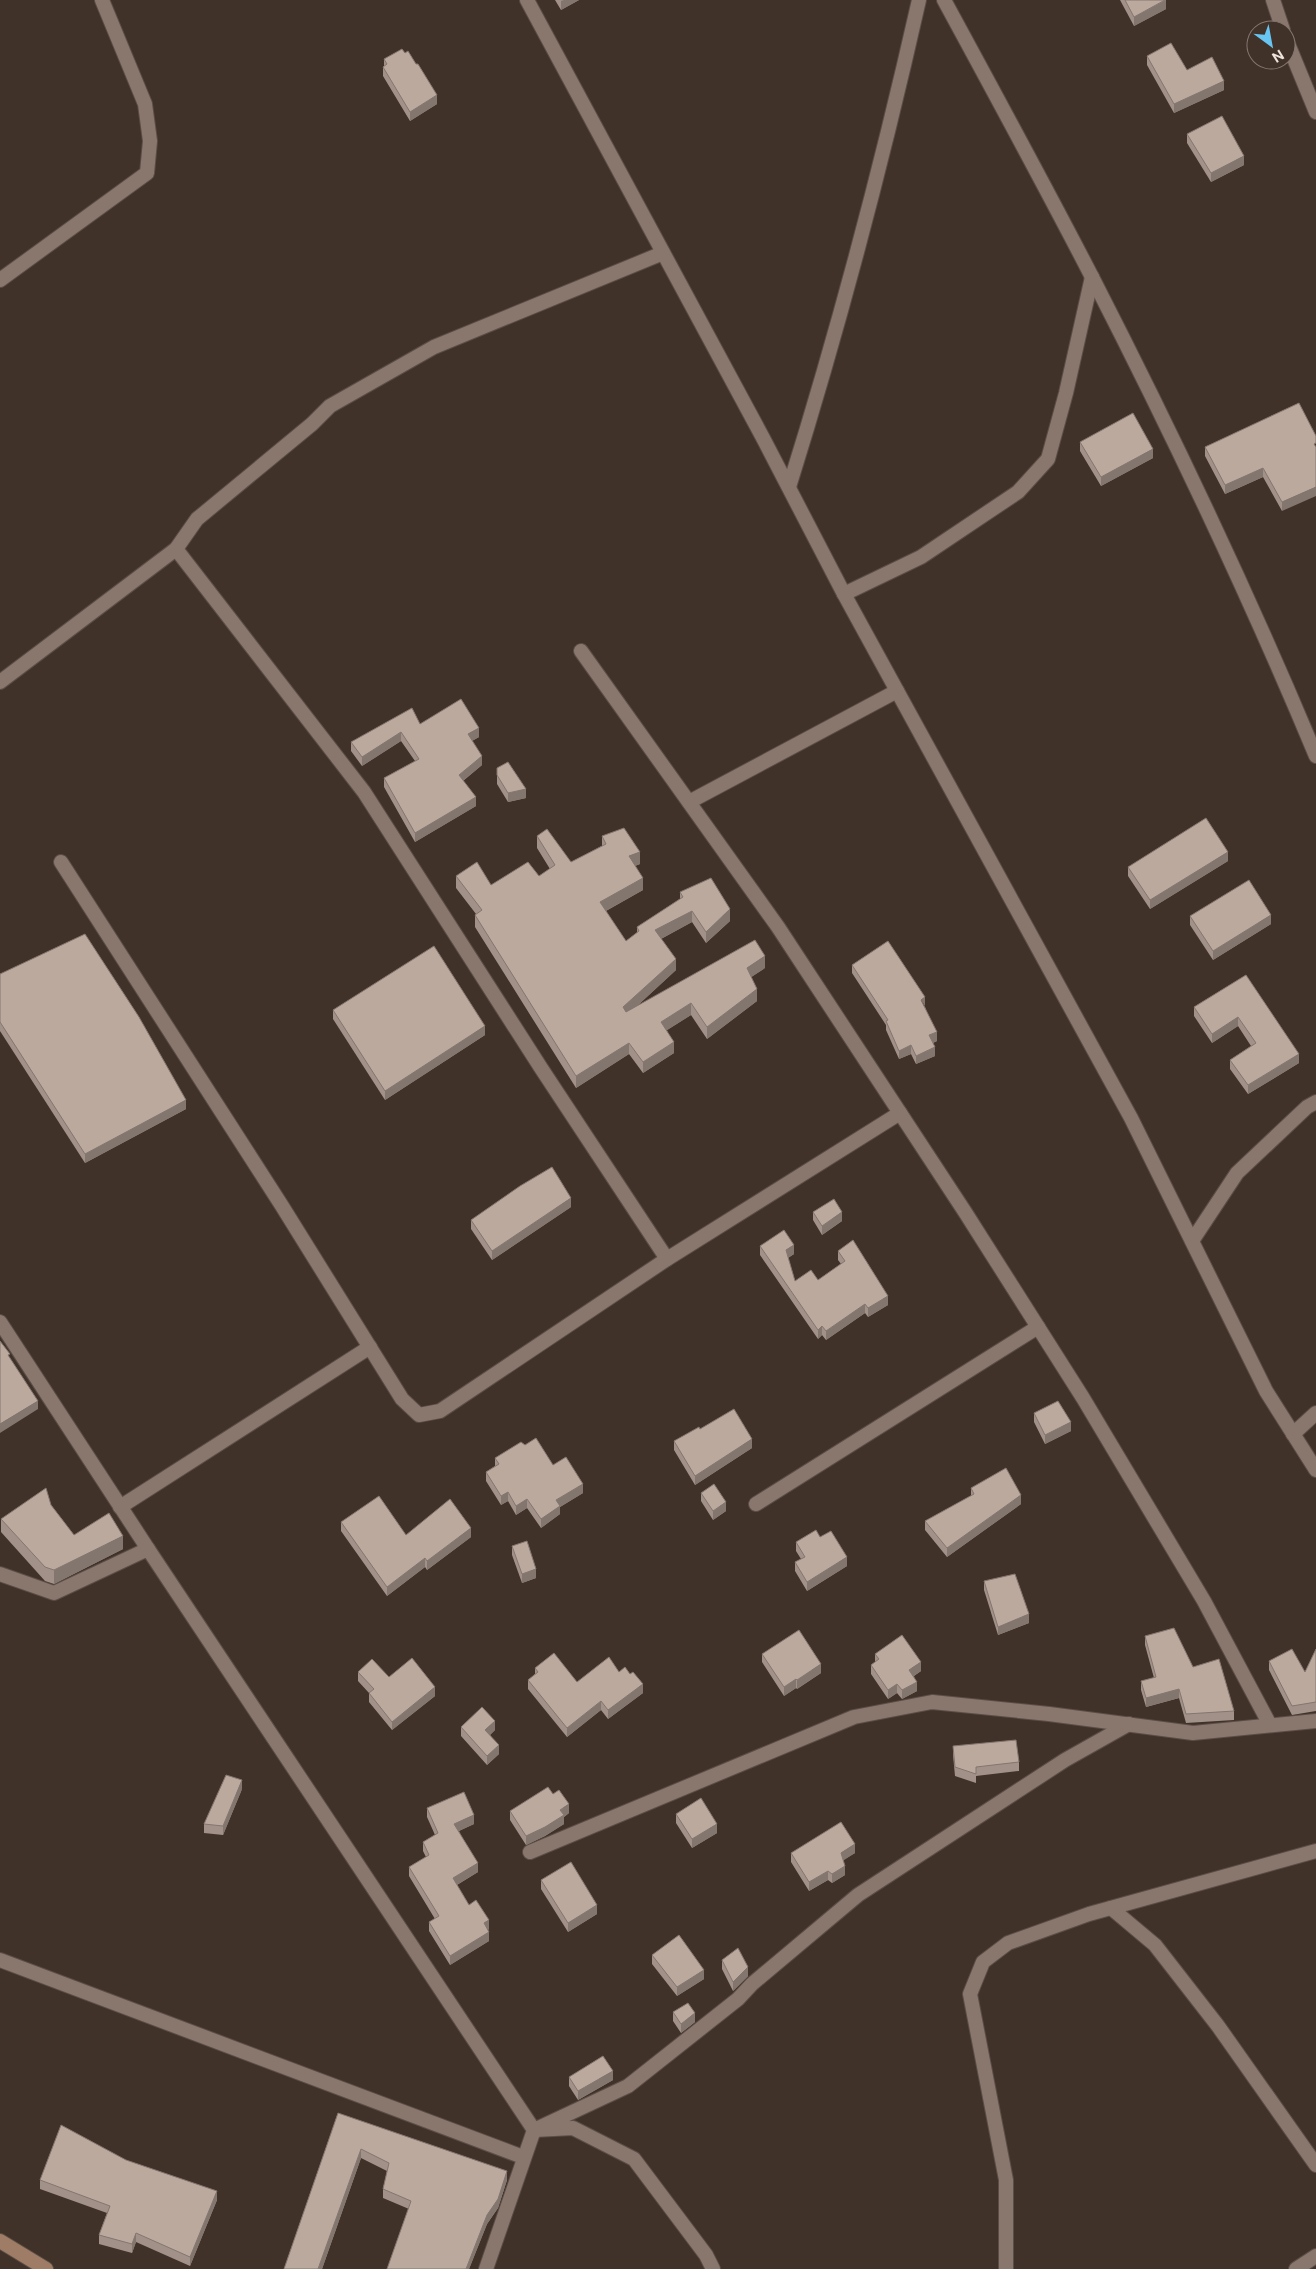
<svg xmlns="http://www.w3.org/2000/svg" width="1316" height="2269" font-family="'Public Sans',sans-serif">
<rect width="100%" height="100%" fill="#403129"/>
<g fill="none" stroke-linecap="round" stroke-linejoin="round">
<!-- minor casing -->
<g stroke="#5a4e46" stroke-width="16">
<g id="minor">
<polyline points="527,0 763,438 844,594 1131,1118 1266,1391 1316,1470"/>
<path d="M 944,0 C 994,92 1044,184 1092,277 C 1172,433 1248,593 1316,756"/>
<polyline points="1273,0 1283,30"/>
<polyline points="1286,39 1316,112"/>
<polyline points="0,280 147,173 150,141 145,104 102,0"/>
<path d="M 789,487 C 839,327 882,164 919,0"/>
<polyline points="176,549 364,792 541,1068 667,1259"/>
<polyline points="844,594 921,557 1018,492 1048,459 1066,393 1092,277"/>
<polyline points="581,651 778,927 965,1212 1083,1398 1204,1601 1270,1725"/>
<polyline points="0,682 176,549 197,519 312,424 330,406 434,347 663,253"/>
<polyline points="689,802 897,691"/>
<polyline points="61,862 282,1206 402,1399 419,1415 440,1411 667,1259 900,1113"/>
<polyline points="1192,1241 1237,1173 1307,1107 1316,1102"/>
<polyline points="0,1322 148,1549"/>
<polyline points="1293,1434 1316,1413"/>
<polyline points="756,1504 1038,1327"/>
<polyline points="120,1507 370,1347"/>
<polyline points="0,1574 54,1593 148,1549 534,2130 486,2269"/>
<polyline points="530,1852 854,1717 932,1702 1049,1714 1193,1733 1316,1721"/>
<polyline points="1111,1908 1155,1945 1218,2026 1316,2165"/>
<polyline points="0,1960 523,2157"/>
<polyline points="713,2269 706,2255 634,2159 573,2128 534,2130 628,2086 738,1999 752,1984 858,1895 1065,1760 1129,1724"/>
<polyline points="1006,2269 1006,2180 970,1994 983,1962 1008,1943 1089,1914 1316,1851"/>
<polyline points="1296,2269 1316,2256"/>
</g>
</g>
<!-- secondary casing -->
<g stroke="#5a4e46" stroke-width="16">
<polyline id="secondary" points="0,2241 46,2269"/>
</g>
<!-- minor -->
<use href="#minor" stroke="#89776d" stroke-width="14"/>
<!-- secondary -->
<use href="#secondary" stroke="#9f7c66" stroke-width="14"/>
</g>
<!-- wall -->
<g fill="#a19188">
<polygon points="555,0 579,0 561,10"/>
<polygon points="1120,0 1166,0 1166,9 1134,26"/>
<polygon points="1147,56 1224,90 1174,113 1147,65"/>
<polygon points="384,59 437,104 410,121 383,76 383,67 384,66"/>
<polygon points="1187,134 1244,165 1211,182 1187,143"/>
<polygon points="1299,403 1282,511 1263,477 1225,494 1205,456 1205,447"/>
<polygon points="1080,442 1153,458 1101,486 1080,451"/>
<polygon points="420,724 479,737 472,741 482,765 463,781 476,806 415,842 384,787 384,778 415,761 401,741 362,766 351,751 351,742"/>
<polygon points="497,768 526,798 508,802 497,784"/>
<polygon points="537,836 571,862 602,846 602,836 640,864 635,866 643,890 606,911 626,941 637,933 637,927 680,899 680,892 730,921 706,943 692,922 661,939 676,970 637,1006 765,968 751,977 757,1001 707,1039 691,1015 667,1030 674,1053 643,1073 629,1054 576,1088 475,927 475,915 476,914 456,888 456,876 491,885 539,876 550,869 537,848"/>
<polygon points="1228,861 1150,909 1128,876 1128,867"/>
<polygon points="1190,916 1271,924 1213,960 1190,925"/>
<polygon points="852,965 925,1007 937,1041 933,1043 935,1056 916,1064 911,1054 899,1059 886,1030 886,1025 852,973"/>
<polygon points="0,974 186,1109 85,1163 0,1031"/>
<polygon points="1246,975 1299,1063 1248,1094 1230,1069 1230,1060 1251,1046 1238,1026 1212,1043 1194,1016 1194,1007"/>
<polygon points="333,1010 485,1035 385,1100 333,1019"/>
<polygon points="571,1207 492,1260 471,1229 471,1220"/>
<polygon points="813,1212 842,1221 822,1235 813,1220"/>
<polygon points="760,1246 794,1254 788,1258 795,1281 818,1280 841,1264 838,1260 838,1251 888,1305 868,1317 865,1313 826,1340 822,1335 818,1339 760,1255"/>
<polygon points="1034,1413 1071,1431 1045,1444 1034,1422"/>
<polygon points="700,1429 752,1448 695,1485 674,1450 674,1441"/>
<polygon points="495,1458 553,1465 583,1493 560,1507 560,1514 541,1528 527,1508 516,1515 508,1501 501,1505 486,1481 486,1472 495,1466"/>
<polygon points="971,1488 1021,1504 947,1557 925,1530 925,1521 971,1496"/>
<polygon points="701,1493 726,1511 713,1520 701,1501"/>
<polygon points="51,1505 74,1535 123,1549 54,1584 45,1581 1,1532 1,1519"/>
<polygon points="341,1522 406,1535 471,1537 427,1570 425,1567 387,1596 341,1531"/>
<polygon points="796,1542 847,1566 807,1591 795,1571 795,1562 801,1559 796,1551"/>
<polygon points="512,1546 536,1578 522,1583 512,1555"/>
<polygon points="984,1581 1029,1623 998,1635 984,1590"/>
<polygon points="1145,1636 1193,1667 1234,1711 1234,1720 1186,1723 1179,1698 1146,1707 1141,1690 1141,1681 1154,1678 1145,1645"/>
<polygon points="1316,1649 1316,1711 1292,1715 1269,1670 1269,1661 1305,1672"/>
<polygon points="762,1654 821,1673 797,1689 796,1688 784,1696 762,1662"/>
<polygon points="875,1654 921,1671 914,1676 917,1691 902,1699 897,1693 888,1699 871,1674 871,1665 875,1662"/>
<polygon points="535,1668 577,1682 619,1672 643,1693 608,1719 601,1710 567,1737 528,1689 528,1680 535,1674"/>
<polygon points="358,1672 389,1677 435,1696 392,1730 369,1702 369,1693 358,1681"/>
<polygon points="461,1727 495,1730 490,1735 499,1754 487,1765 461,1736"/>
<polygon points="953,1746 1019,1762 1019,1771 976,1776 976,1783 955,1776 953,1755"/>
<polygon points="242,1789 223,1835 204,1833 204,1824"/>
<polygon points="553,1794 569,1813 564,1817 564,1824 545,1836 526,1845 510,1820 510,1811"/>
<polygon points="427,1808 474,1824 459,1831 478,1872 457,1885 469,1905 489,1929 488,1930 489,1941 450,1965 429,1931 429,1922 435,1919 409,1876 409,1867 426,1857 423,1851 423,1842 435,1835 427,1817"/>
<polygon points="676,1814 717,1833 692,1848 676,1823"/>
<polygon points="791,1853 855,1853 843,1860 845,1875 832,1883 828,1880 809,1891 791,1862"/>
<polygon points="541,1880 597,1914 568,1932 541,1889"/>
<polygon points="652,1955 704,1979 677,1996 652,1964"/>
<polygon points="722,1960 748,1976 733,1991 722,1969"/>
<polygon points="673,2012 695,2022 681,2033 673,2021"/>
<polygon points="569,2077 613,2080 578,2100 569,2086"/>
<polygon points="338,2113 507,2180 498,2208 487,2224 469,2269 387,2269 409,2209 383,2198 383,2189 387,2171 361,2158 322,2269 284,2269"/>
<polygon points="126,2160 217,2200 190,2266 136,2242 132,2253 99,2244 99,2235 107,2213 40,2189 40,2180"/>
</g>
<!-- shaded-wall -->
<g fill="#83766f">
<polygon points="564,0 579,0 561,10 561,1"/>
<polygon points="1166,0 1166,9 1134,26 1134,17"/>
<polygon points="1224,81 1224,90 1174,113 1174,104"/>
<polygon points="437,95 437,104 410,121 410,112"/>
<polygon points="1244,156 1244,165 1211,182 1211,173"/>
<polygon points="1153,449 1153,458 1101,486 1101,477"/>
<polygon points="1263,468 1263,477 1225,494 1225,485"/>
<polygon points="1316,487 1316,496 1282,511 1282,502"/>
<polygon points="479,728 479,737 468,743 468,734"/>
<polygon points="401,732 401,741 362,766 362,757"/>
<polygon points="482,756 482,765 459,784 459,775"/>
<polygon points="526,789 526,798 508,802 508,793"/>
<polygon points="476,797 476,806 415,842 415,833"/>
<polygon points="640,852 640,864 629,868 629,856"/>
<polygon points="1228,852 1228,861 1150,909 1150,900"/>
<polygon points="643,878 643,890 600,914 600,902"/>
<polygon points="730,909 730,921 706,943 706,932"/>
<polygon points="692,911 692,922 655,942 655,930"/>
<polygon points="1271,915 1271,924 1213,960 1213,951"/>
<polygon points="765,956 765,968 747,980 747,968"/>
<polygon points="676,959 676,970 623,1019 623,1007"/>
<polygon points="757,989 757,1001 707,1039 707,1027"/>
<polygon points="925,997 925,1006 921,1000"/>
<polygon points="691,1003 691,1015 661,1034 661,1022"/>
<polygon points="1238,1017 1238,1026 1212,1043 1212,1034"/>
<polygon points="485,1026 485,1035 385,1100 385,1091"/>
<polygon points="937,1032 937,1041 929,1044 929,1035"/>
<polygon points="674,1042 674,1053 643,1073 643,1062"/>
<polygon points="629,1043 629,1054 576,1088 576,1076"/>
<polygon points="911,1045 911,1054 899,1059 899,1051"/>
<polygon points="935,1047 935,1056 916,1064 916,1056"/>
<polygon points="1299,1054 1299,1063 1248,1094 1248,1085"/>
<polygon points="186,1100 186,1109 85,1163 85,1154"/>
<polygon points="571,1198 571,1207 492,1260 492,1251"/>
<polygon points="842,1212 842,1221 822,1235 822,1226"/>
<polygon points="794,1245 794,1254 786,1259 786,1250"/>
<polygon points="888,1296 888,1305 868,1317 868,1308"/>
<polygon points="865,1304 865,1313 826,1340 826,1331"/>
<polygon points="822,1326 822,1335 818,1339 818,1330"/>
<polygon points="38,1401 38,1409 0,1433 0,1424"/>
<polygon points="1071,1422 1071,1431 1045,1444 1045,1435"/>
<polygon points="752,1439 752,1448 695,1485 695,1476"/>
<polygon points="583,1484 583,1493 560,1507 560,1514 541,1528 541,1519 556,1500"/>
<polygon points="508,1492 508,1501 501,1505 501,1496"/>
<polygon points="1021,1495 1021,1504 947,1557 947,1548"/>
<polygon points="527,1499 527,1508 516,1515 516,1506"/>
<polygon points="726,1502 726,1511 713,1520 713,1511"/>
<polygon points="471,1528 471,1537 427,1570 427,1561"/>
<polygon points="123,1536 123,1549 54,1584 54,1570"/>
<polygon points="847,1557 847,1566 807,1591 807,1582"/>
<polygon points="425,1558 425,1567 387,1596 387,1587"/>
<polygon points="536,1569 536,1578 522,1583 522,1574"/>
<polygon points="1029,1614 1029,1623 998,1635 998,1627"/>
<polygon points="921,1662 921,1671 909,1679 909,1670"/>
<polygon points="821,1664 821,1673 797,1689 797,1680"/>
<polygon points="796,1679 796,1688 784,1696 784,1687"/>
<polygon points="917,1682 917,1691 902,1699 902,1690"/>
<polygon points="643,1684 643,1693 608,1719 608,1710"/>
<polygon points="897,1684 897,1693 888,1699 888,1690"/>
<polygon points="435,1687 435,1696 392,1730 392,1722"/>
<polygon points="1179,1689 1179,1698 1146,1707 1146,1698"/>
<polygon points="601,1701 601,1710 567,1737 567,1728"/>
<polygon points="495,1721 495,1730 485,1739 485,1730"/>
<polygon points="499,1745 499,1754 487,1765 487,1756"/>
<polygon points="242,1780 242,1789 223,1835 223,1826"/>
<polygon points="569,1804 569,1813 564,1817 564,1824 545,1836 526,1845 526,1836"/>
<polygon points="474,1815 474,1824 454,1833 454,1824"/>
<polygon points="717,1824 717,1833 692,1848 692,1839"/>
<polygon points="855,1844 855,1853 841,1862 841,1853"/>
<polygon points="478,1863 478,1872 453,1887 453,1878"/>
<polygon points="845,1866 845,1875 832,1883 832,1874"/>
<polygon points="828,1871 828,1880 809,1891 809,1882"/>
<polygon points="597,1905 597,1914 568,1932 568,1923"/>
<polygon points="489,1920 489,1929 484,1932 484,1923"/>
<polygon points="489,1932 489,1941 450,1965 450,1956"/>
<polygon points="748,1967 748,1976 733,1991 733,1982"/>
<polygon points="704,1970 704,1979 677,1996 677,1987"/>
<polygon points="695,2013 695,2022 681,2033 681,2024"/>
<polygon points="613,2071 613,2080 578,2100 578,2091"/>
<polygon points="361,2149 361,2158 322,2269 318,2269"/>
<polygon points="507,2171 507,2180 498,2208 487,2224 469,2269 466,2269 487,2215"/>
<polygon points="217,2191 217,2200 190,2266 190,2257"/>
<polygon points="136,2233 136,2242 132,2253 132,2244"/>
</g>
<!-- building -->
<g fill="#bba99e" stroke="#83766f">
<polygon points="1125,0 1165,0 1134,17"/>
<polygon points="1171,43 1187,70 1212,57 1224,81 1174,104 1147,56"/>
<polygon points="402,49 405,53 408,51 416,64 418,64 437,95 410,112 383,67 387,64 384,59"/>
<polygon points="1222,116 1244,156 1211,173 1187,134"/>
<polygon points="1299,403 1316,436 1316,443 1314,444 1316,447 1316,487 1282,502 1263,468 1225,485 1205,447"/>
<polygon points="1133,413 1153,449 1101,477 1080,442"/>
<polygon points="461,699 479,728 468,734 482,756 459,775 476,797 415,833 384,778 419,759 401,732 362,757 351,742 412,708 420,724"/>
<polygon points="508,762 526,789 508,793 497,775 497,768"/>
<polygon points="1206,818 1228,852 1150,900 1128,867"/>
<polygon points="624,828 640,852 629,856 643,878 600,902 626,941 639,931 637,927 683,897 680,892 711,878 730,909 706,932 692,911 655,930 676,959 623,1007 626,1012 755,940 765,956 747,968 757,989 707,1027 691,1003 661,1022 674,1042 643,1062 629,1043 576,1076 475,915 482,910 456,876 477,862 491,885 528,862 539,876 555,865 537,836 547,829 571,862 606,844 602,836"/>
<polygon points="1249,880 1271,915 1213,951 1190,916"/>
<polygon points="85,934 139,1017 186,1100 85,1154 0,1022 0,974"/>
<polygon points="888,941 925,997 921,1000 937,1032 929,1035 935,1047 916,1056 911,1045 899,1051 886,1021 888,1020 852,965"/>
<polygon points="434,946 485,1026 385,1091 333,1010"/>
<polygon points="1246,975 1299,1054 1248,1085 1230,1060 1256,1043 1238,1017 1212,1034 1194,1007"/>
<polygon points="552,1167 571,1198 492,1251 471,1220 520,1186"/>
<polygon points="834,1199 842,1212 822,1226 813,1212"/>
<polygon points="784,1230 794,1245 786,1250 795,1281 811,1270 818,1280 845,1261 838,1251 853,1240 888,1296 868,1308 865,1304 826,1331 822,1326 818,1330 760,1246"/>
<polygon points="0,1341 10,1354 8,1355 38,1401 0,1424"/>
<polygon points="1058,1401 1071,1422 1045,1435 1034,1413"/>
<polygon points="734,1409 752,1439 695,1476 674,1441 699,1427 700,1429"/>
<polygon points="536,1438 553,1465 566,1457 583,1484 556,1500 560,1506 541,1519 527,1499 516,1506 508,1492 501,1496 486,1472 499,1464 495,1458 521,1442 525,1445"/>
<polygon points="1006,1468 1021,1495 947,1548 925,1521 974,1494 971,1488"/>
<polygon points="714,1484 726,1502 713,1511 701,1493"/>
<polygon points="46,1488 51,1505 74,1535 109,1513 123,1536 54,1570 45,1567 1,1519"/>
<polygon points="379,1496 406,1535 450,1499 471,1528 427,1561 425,1558 387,1587 341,1522"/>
<polygon points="816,1530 820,1537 831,1531 847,1557 807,1582 795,1562 805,1557 796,1542"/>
<polygon points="527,1541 536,1569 522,1574 512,1546"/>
<polygon points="1015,1574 1029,1614 998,1627 984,1581"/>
<polygon points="1174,1628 1193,1667 1219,1659 1234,1711 1186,1714 1179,1689 1146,1698 1141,1681 1156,1677 1145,1636"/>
<polygon points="799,1630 821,1664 797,1680 796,1679 784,1687 762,1654"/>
<polygon points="902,1635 921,1662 909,1670 917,1682 902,1690 897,1684 888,1690 871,1665 879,1659 875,1654"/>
<polygon points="1292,1649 1305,1672 1316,1649 1316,1702 1292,1706 1269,1661"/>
<polygon points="554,1653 577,1682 609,1657 619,1672 625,1667 630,1674 633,1672 643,1684 608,1710 601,1701 567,1728 528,1680 538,1672 535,1668"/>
<polygon points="412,1658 435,1687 392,1722 369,1693 374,1689 358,1672 372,1659 389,1677"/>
<polygon points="482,1707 495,1721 485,1730 499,1745 487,1756 461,1727"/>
<polygon points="1016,1740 1019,1762 976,1767 976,1774 955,1767 953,1746"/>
<polygon points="226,1775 242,1780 223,1826 204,1824"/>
<polygon points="548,1787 553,1794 559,1790 569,1804 560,1810 564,1815 545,1827 526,1836 510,1811"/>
<polygon points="464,1792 474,1815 454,1824 478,1863 453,1878 469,1905 476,1900 489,1920 484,1923 489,1932 450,1956 429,1922 439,1916 409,1867 429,1855 423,1842 438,1833 427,1808"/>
<polygon points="701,1798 717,1824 692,1839 676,1814"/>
<polygon points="841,1822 855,1844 841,1853 845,1866 832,1874 828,1871 809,1882 791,1853"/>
<polygon points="571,1862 597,1905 568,1923 541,1880"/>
<polygon points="679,1935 704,1970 677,1987 652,1955"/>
<polygon points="738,1948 748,1967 733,1982 722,1960"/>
<polygon points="688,2003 695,2013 681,2024 673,2012"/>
<polygon points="603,2056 613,2071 578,2091 569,2077"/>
<polygon points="338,2113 507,2171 498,2199 487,2215 466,2269 387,2269 411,2201 383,2189 389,2163 361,2149 318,2269 284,2269"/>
<polygon points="61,2125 126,2160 217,2191 190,2257 136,2233 132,2244 99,2235 110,2206 40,2180"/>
</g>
<!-- north arrow -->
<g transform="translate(1271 45) rotate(148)"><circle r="24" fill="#403129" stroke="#857871"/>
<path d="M0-4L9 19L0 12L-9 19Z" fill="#68c4f0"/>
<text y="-8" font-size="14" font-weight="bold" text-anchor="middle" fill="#ede3dd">N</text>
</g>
</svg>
